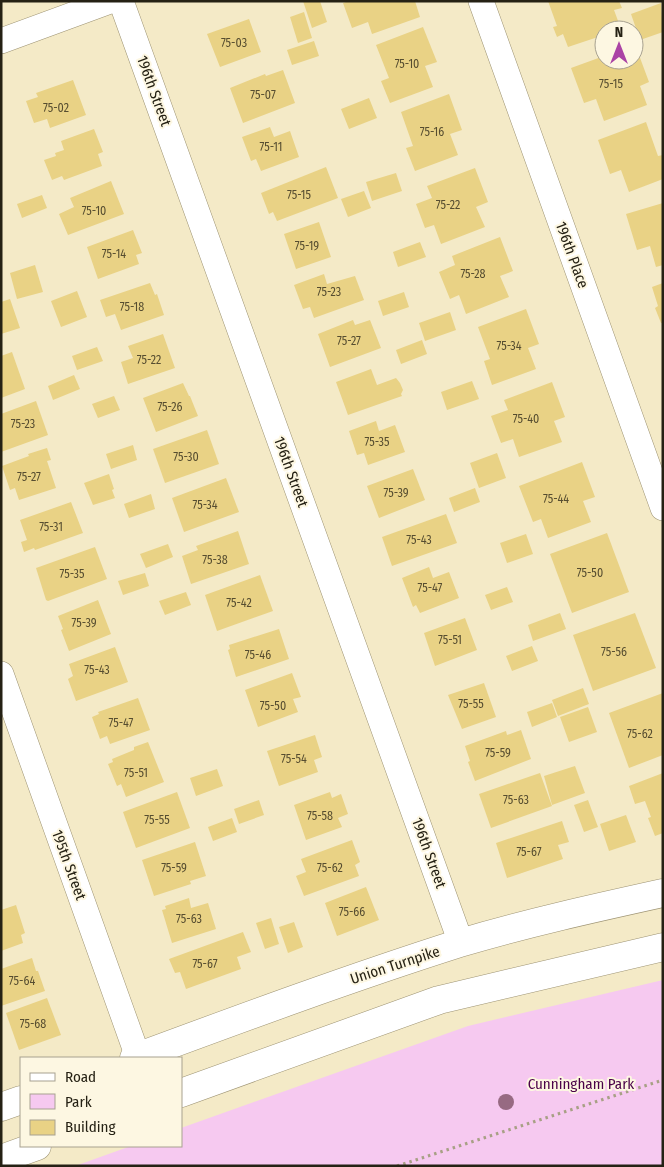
<svg xmlns="http://www.w3.org/2000/svg" width="664" height="1167" font-family="'Fira Sans Condensed',sans-serif">
<rect width="100%" height="100%" fill="#f4eac7"/>
<!-- green -->
<polygon fill="#f6c9f0" points="663,980 663,1166 75,1166 131,1146 181,1146 181,1128 468,1026"/>
<!-- building -->
<g fill="#e9d285">
<polygon points="303,1 320,1 327,22 312,28"/>
<polygon points="349,1 415,1 420,17 372,34 368,22 352,28 343,3"/>
<polygon points="548,1 619,1 622,8 614,10 621,29 604,30 604,35 568,47 563,34 557,37 553,27 557,26"/>
<polygon points="661,3 663,32 640,40 631,14"/>
<polygon points="304,12 312,38 298,43 290,17"/>
<polygon points="249,19 261,52 220,67 207,34"/>
<polygon points="423,27 437,62 425,66 433,87 390,103 381,81 389,78 376,45"/>
<polygon points="314,41 319,56 292,65 287,50"/>
<polygon points="636,47 649,82 640,86 647,105 604,121 596,99 584,103 571,68 604,56 604,60 634,60 634,48"/>
<polygon points="283,70 295,103 243,123 230,88 265,74 266,76"/>
<polygon points="73,80 86,115 50,128 47,119 34,123 26,101 38,97 36,93"/>
<polygon points="449,94 462,130 450,134 458,155 415,171 406,148 413,146 401,112"/>
<polygon points="369,98 377,118 349,129 341,109"/>
<polygon points="646,122 658,156 663,155 663,179 629,192 621,170 610,174 598,140"/>
<polygon points="270,127 274,137 290,131 299,157 261,171 256,159 251,161 242,137"/>
<polygon points="94,129 103,152 98,154 102,166 64,180 62,176 52,180 44,160 56,156 55,153 64,150 61,141"/>
<polygon points="326,167 338,198 277,221 273,212 269,214 261,193"/>
<polygon points="475,168 488,202 476,207 485,227 441,244 434,225 425,228 416,204 432,198 427,186"/>
<polygon points="396,173 402,191 372,201 366,182"/>
<polygon points="111,181 124,214 68,235 59,214 74,207 70,198"/>
<polygon points="364,191 371,208 348,217 341,199"/>
<polygon points="42,195 47,208 22,218 17,204"/>
<polygon points="663,203 663,265 656,267 650,246 637,250 626,214"/>
<polygon points="319,222 331,257 296,269 284,234"/>
<polygon points="133,230 142,253 136,255 139,264 98,279 87,247"/>
<polygon points="500,237 513,271 500,276 509,297 466,314 459,295 450,299 439,272 455,265 452,256"/>
<polygon points="420,242 426,257 398,267 393,252"/>
<polygon points="35,265 43,292 17,299 10,273"/>
<polygon points="324,274 327,284 355,276 364,300 314,318 310,307 303,309 294,285"/>
<polygon points="150,283 155,295 157,294 164,315 121,330 115,314 106,317 100,300"/>
<polygon points="663,283 663,323 661,323 655,308 658,306 652,287"/>
<polygon points="77,291 87,317 61,327 51,301"/>
<polygon points="404,292 409,307 383,316 378,301"/>
<polygon points="10,299 20,328 1,334 1,302"/>
<polygon points="526,309 539,344 528,348 536,369 492,385 484,361 490,359 478,327"/>
<polygon points="450,312 456,330 425,341 419,323"/>
<polygon points="353,320 355,325 370,320 381,348 330,367 318,334"/>
<polygon points="163,334 175,368 128,384 121,362 133,358 128,346"/>
<polygon points="422,340 427,354 401,364 396,350"/>
<polygon points="97,347 103,361 77,370 72,356"/>
<polygon points="12,352 25,389 1,398 1,356"/>
<polygon points="371,369 377,385 396,378 400,383 403,390 401,394 402,396 348,415 336,382"/>
<polygon points="74,375 80,389 53,400 48,386"/>
<polygon points="472,381 479,399 447,410 441,392"/>
<polygon points="552,382 565,417 554,421 562,442 519,457 513,439 501,443 491,416 508,410 504,400"/>
<polygon points="183,383 189,396 190,396 198,416 156,432 143,398"/>
<polygon points="114,396 120,410 98,418 92,404"/>
<polygon points="36,401 48,435 1,452 1,414"/>
<polygon points="376,421 379,431 395,425 405,452 368,465 364,453 357,455 349,431"/>
<polygon points="207,430 219,464 165,483 153,449"/>
<polygon points="133,445 137,460 111,469 106,454"/>
<polygon points="47,448 51,460 47,461 56,488 19,500 15,488 10,490 2,466 29,456 28,454"/>
<polygon points="497,453 506,478 479,488 470,463"/>
<polygon points="582,462 595,497 583,501 591,522 548,538 541,519 533,522 519,486"/>
<polygon points="413,469 425,500 379,518 367,486"/>
<polygon points="109,474 114,489 112,490 115,498 93,505 84,483"/>
<polygon points="226,478 239,512 184,532 172,498"/>
<polygon points="475,488 480,502 454,512 449,498"/>
<polygon points="151,494 155,509 129,518 124,504"/>
<polygon points="71,502 83,533 35,550 34,548 24,552 21,542 27,540 20,520"/>
<polygon points="446,514 457,543 392,566 382,537"/>
<polygon points="238,531 249,564 191,584 182,556 198,550 196,546"/>
<polygon points="607,533 629,592 572,613 550,554"/>
<polygon points="526,534 533,554 507,563 500,543"/>
<polygon points="168,544 173,557 146,568 140,554"/>
<polygon points="95,547 107,579 48,601 46,600 36,568"/>
<polygon points="429,567 433,578 449,572 459,598 420,613 416,605 413,607 402,578"/>
<polygon points="145,573 149,586 123,595 118,581"/>
<polygon points="260,575 273,611 217,631 205,595"/>
<polygon points="507,587 513,602 491,610 485,595"/>
<polygon points="186,592 191,605 165,615 159,601"/>
<polygon points="98,600 111,634 69,651 61,630 63,629 58,616"/>
<polygon points="560,613 566,629 533,641 528,625"/>
<polygon points="635,613 656,668 593,691 573,635"/>
<polygon points="465,618 477,650 435,666 424,633"/>
<polygon points="279,629 289,659 236,677 228,650 230,649 229,645"/>
<polygon points="532,646 538,661 512,671 506,656"/>
<polygon points="115,647 128,682 76,701 68,679 73,676 69,664"/>
<polygon points="292,673 301,697 293,699 298,712 258,727 245,690"/>
<polygon points="484,683 496,717 462,729 448,695"/>
<polygon points="583,688 589,704 558,716 552,700"/>
<polygon points="663,693 663,755 629,768 609,713"/>
<polygon points="138,698 150,730 110,744 107,736 100,739 92,717 99,714 98,712"/>
<polygon points="552,703 557,717 532,727 527,712"/>
<polygon points="588,707 597,732 569,742 560,717"/>
<polygon points="521,730 531,759 475,781 468,762 470,761 465,746 506,731 507,735"/>
<polygon points="315,735 322,757 314,760 318,772 279,786 267,751"/>
<polygon points="148,742 164,782 126,797 121,784 117,786 108,764 113,762 112,759 134,750 134,747"/>
<polygon points="575,766 585,793 552,805 544,776"/>
<polygon points="217,769 223,786 196,796 190,778"/>
<polygon points="540,773 552,806 491,828 479,794"/>
<polygon points="663,773 663,833 655,836 648,818 651,817 645,801 635,804 629,786"/>
<polygon points="177,792 190,828 136,848 123,812"/>
<polygon points="330,792 332,798 341,794 348,814 338,818 342,827 306,840 294,805"/>
<polygon points="259,800 264,815 239,824 234,809"/>
<polygon points="588,800 598,827 584,832 574,805"/>
<polygon points="626,815 636,842 609,851 600,824"/>
<polygon points="232,818 237,832 213,841 208,827"/>
<polygon points="562,821 569,842 558,845 563,859 507,878 496,843"/>
<polygon points="352,840 360,862 355,865 359,876 304,896 296,876 306,872 301,859"/>
<polygon points="195,842 206,876 190,881 191,884 154,896 142,860"/>
<polygon points="366,887 379,920 337,936 325,903"/>
<polygon points="189,898 191,908 208,903 216,929 172,943 162,910 166,909 165,906"/>
<polygon points="16,905 25,933 21,935 23,943 1,951 1,910"/>
<polygon points="271,918 279,944 265,949 256,923"/>
<polygon points="294,922 303,947 288,953 279,927"/>
<polygon points="243,932 251,952 237,957 241,969 186,989 180,972 175,973 169,959"/>
<polygon points="32,958 36,971 38,971 45,991 1,1006 1,969"/>
<polygon points="47,998 61,1035 19,1050 6,1013"/>
</g>
<g fill="none" stroke-linecap="round" stroke-linejoin="round">
<!-- minor casing -->
<g stroke="#9d9373" stroke-width="26">
<g id="minor">
<polyline points="121,1 461,943"/>
<polyline points="481,1 663,508"/>
<polyline points="1,41 110,1"/>
<polyline points="1,674 138,1057"/>
</g>
</g>
<!-- primary casing -->
<g stroke="#9d9373" stroke-width="29">
<g id="primary">
<path d="M 134,1058 C 242,1018 350,978 460,943 C 527,923 595,908 663,893"/>
<polyline points="181,1093 439,1000 663,947"/>
<polyline points="1,1107 21,1100"/>
<polyline points="1,1159 37,1146"/>
</g>
</g>
<!-- path -->
<polyline stroke="#a8a085" stroke-width="3" stroke-dasharray="2.5 4" stroke-linecap="butt" points="397,1166 663,1080"/>
<!-- minor -->
<use href="#minor" stroke="#fff" stroke-width="25"/>
<!-- primary -->
<use href="#primary" stroke="#fff" stroke-width="28"/>
</g>
<!-- trees -->
<circle fill="#976a82" cx="506" cy="1102" r="8"/>
<g text-anchor="middle" stroke-width="4" stroke-linejoin="round" paint-order="stroke">
<!-- number labels -->
<g font-size="12" fill="#564d30">
<text x="234" y="47">75-03</text>
<text x="407" y="68">75-10</text>
<text x="611" y="88">75-15</text>
<text x="263" y="99">75-07</text>
<text x="56" y="112">75-02</text>
<text x="432" y="136">75-16</text>
<text x="271" y="151">75-11</text>
<text x="299" y="199">75-15</text>
<text x="448" y="209">75-22</text>
<text x="94" y="215">75-10</text>
<text x="307" y="250">75-19</text>
<text x="114" y="258">75-14</text>
<text x="473" y="278">75-28</text>
<text x="329" y="296">75-23</text>
<text x="132" y="311">75-18</text>
<text x="349" y="345">75-27</text>
<text x="509" y="350">75-34</text>
<text x="149" y="364">75-22</text>
<text x="170" y="411">75-26</text>
<text x="526" y="423">75-40</text>
<text x="23" y="428">75-23</text>
<text x="377" y="446">75-35</text>
<text x="186" y="461">75-30</text>
<text x="29" y="481">75-27</text>
<text x="396" y="497">75-39</text>
<text x="556" y="503">75-44</text>
<text x="205" y="509">75-34</text>
<text x="51" y="531">75-31</text>
<text x="419" y="544">75-43</text>
<text x="215" y="564">75-38</text>
<text x="590" y="577">75-50</text>
<text x="72" y="578">75-35</text>
<text x="430" y="592">75-47</text>
<text x="239" y="607">75-42</text>
<text x="84" y="627">75-39</text>
<text x="450" y="644">75-51</text>
<text x="614" y="656">75-56</text>
<text x="258" y="659">75-46</text>
<text x="97" y="674">75-43</text>
<text x="471" y="708">75-55</text>
<text x="273" y="710">75-50</text>
<text x="121" y="727">75-47</text>
<text x="640" y="738">75-62</text>
<text x="498" y="757">75-59</text>
<text x="294" y="763">75-54</text>
<text x="136" y="777">75-51</text>
<text x="516" y="804">75-63</text>
<text x="320" y="820">75-58</text>
<text x="157" y="824">75-55</text>
<text x="529" y="856">75-67</text>
<text x="174" y="872">75-59</text>
<text x="330" y="872">75-62</text>
<text x="352" y="916">75-66</text>
<text x="189" y="923">75-63</text>
<text x="205" y="968">75-67</text>
<text x="22" y="985">75-64</text>
<text x="33" y="1028">75-68</text>
</g>
<!-- street labels -->
<g font-size="15" fill="#252114" stroke="#fdf7e2">
<text transform="translate(154 91) rotate(70)" y="5">196th Street</text>
<text transform="translate(572 255) rotate(70)" y="5">196th Place</text>
<text transform="translate(291 472) rotate(70)" y="5">196th Street</text>
<text transform="translate(429 853) rotate(70)" y="5">196th Street</text>
<text transform="translate(69 865) rotate(70)" y="5">195th Street</text>
<text transform="translate(395 965) rotate(-18)" y="5">Union Turnpike</text>
</g>
<!-- park labels -->
<g font-size="15" fill="#4b0249" stroke="#fdf7e2">
<text x="581" y="1089">Cunningham Park</text>
</g>
</g>
<!-- border -->
<rect width="664" height="1167" fill="none" stroke="#252114" stroke-width="5"/>
<!-- legend -->
<rect x="20" y="1057" width="162" height="90" fill="#fdf7e2" stroke="#a7a190"/>
<rect x="30" y="1073" width="25" height="8" fill="#ffffff" stroke="#a7a190"/>
<text x="65" y="1082" font-size="15" fill="#252114">Road</text>
<rect x="30" y="1094" width="25" height="15" fill="#f6c9f0" stroke="#a7a190"/>
<text x="65" y="1107" font-size="15" fill="#252114">Park</text>
<rect x="30" y="1120" width="25" height="15" fill="#e9d285" stroke="#a7a190"/>
<text x="65" y="1132" font-size="15" fill="#252114">Building</text>
<!-- north arrow -->
<g transform="translate(619 45)"><circle r="24" fill="#fdf7e2" stroke="#a7a190"/>
<path d="M0-4L9 19L0 12L-9 19Z" fill="#ab43a5"/>
<text y="-8" font-size="14" font-weight="bold" text-anchor="middle" fill="#252114">N</text>
</g>
</svg>
